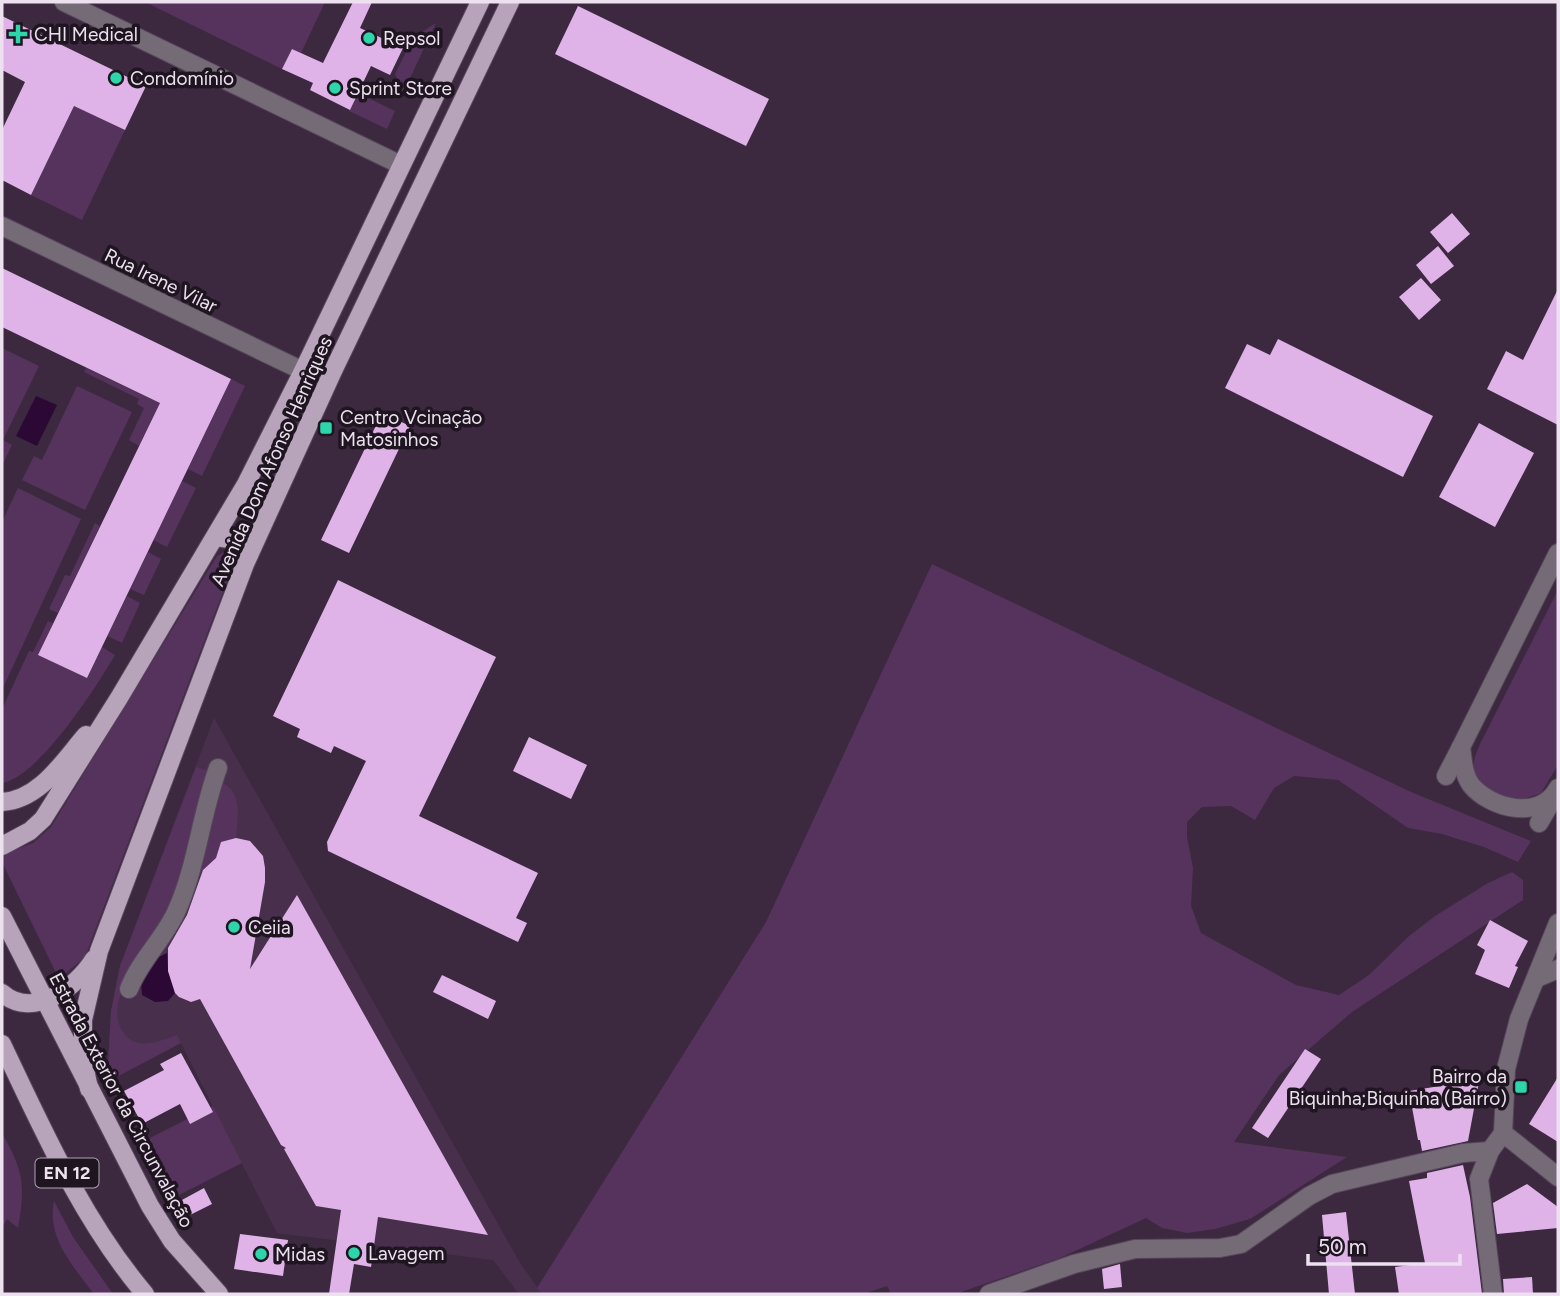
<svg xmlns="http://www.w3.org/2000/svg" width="1560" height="1296" font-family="Figtree,sans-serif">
<rect width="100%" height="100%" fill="#3c2940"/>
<!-- built -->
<polygon fill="#48304d" points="214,718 520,1263 542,1294 519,1294 493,1260 277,1233 181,1043 107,1082 111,1011 120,966"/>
<!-- green -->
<g fill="#55335c">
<polygon points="145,2 325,2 301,53 292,49 282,69"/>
<polygon points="436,23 403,93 395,74 413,38"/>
<polygon points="358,93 395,111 387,129 349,111"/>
<polygon points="74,106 125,130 82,220 31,195"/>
<polygon points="2,348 39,366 3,440 12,445 2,466"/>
<polygon points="86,368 160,403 139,446 129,440 144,408 137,404 139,399 84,372"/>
<polygon points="231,379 245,386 202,476 188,469"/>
<polygon points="77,386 132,412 85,510 22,480 34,456 42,460"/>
<polygon points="182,481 196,488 167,547 153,540"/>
<polygon points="18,488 81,519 2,690 2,522"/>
<polygon points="95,523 100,526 58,613 49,609 65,575 70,576"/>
<polygon points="226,551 235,560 85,957 59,979 2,862 2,854 33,843 51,827 217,556"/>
<polygon points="148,552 161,559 144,595 130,589"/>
<polygon points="932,564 1411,792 1531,841 1518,862 1484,847 1442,834 1408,828 1338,780 1294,776 1274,788 1255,820 1231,806 1202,807 1187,822 1187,837 1193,868 1191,906 1201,933 1296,985 1339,995 1369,975 1409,936 1435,916 1488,883 1512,872 1523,880 1523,900 1352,1012 1279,1075 1234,1142 1347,1157 1250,1219 1215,1229 1187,1233 1162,1228 1146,1218 1060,1258 955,1294 891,1294 887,1286 863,1294 542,1294 537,1288 766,922"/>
<path d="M 1558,590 L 1558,765 L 1541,793 L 1518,801 C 1501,796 1470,784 1474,761 C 1475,755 1478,749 1480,744 Z"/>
<polygon points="127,596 140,603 122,643 107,636"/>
<path d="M 48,621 L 53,623 L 39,655 L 87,678 L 102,647 L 115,655 C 97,686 38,778 2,783 L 2,709 L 29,651 L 33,652 Z"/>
<path d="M 196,767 L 208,771 C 197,813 188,856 174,896 C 161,930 98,998 123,1032 C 137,1052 159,1041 177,1035 L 181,1043 L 107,1082 L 111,1011 L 120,966 Z"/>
<path d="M 221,782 C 243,792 238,817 236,838 L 221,843 L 216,858 L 196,878 Z"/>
<polygon points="213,1106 242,1163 167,1201 138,1144"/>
<path d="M 2,1133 C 23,1170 26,1185 18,1228 L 7,1219 L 2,1228 Z"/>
<path d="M 54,1201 L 73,1237 L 113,1294 L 94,1294 C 74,1267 46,1238 54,1201 Z"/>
</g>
<!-- water -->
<g fill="#2c0834">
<polygon points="36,396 57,405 37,446 16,436"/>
<polygon points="167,953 168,971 175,993 168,1001 155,1002 142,995 141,982 155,959"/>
</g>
<!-- building -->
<g fill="#dfb3e8">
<polygon points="353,2 372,2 360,28 403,48 390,75 371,66 350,110 310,90 313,83 282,69 292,49 323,63"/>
<polygon points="578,6 769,99 746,146 555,54"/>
<polygon points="2,16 146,86 125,130 74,106 31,195 2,180 2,130 25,82 2,70"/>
<polygon points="1452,213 1470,234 1448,253 1430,232"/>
<polygon points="1438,246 1454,266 1431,284 1416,265"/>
<polygon points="2,268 231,379 87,678 38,655 160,403 2,327"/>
<polygon points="1421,278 1441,300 1419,320 1399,297"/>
<polygon points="1558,289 1558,425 1487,389 1506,351 1523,360"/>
<polygon points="1278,339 1433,416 1403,477 1225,388 1247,344 1270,355"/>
<polygon points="382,413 410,426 349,553 321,540"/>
<polygon points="1479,423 1534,453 1495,527 1439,497"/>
<polygon points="338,580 496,657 419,816 538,873 516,918 527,923 518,942 328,851 327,842 366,761 334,746 331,753 297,737 300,729 273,716"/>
<polygon points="529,737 587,765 571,799 513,771"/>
<polygon points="236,838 250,841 263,856 265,868 265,882 250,969 297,895 488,1235 378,1217 371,1267 354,1264 349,1294 329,1294 341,1210 316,1206 284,1149 286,1148 281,1145 200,999 191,1002 179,997 175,993 168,971 168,948 187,915 203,870 216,858 221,842"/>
<polygon points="1490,920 1528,941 1515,966 1518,967 1509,988 1475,974 1485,950 1477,945"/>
<polygon points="442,975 496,1001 488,1019 433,992"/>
<polygon points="1305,1049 1321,1059 1268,1138 1252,1128"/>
<polygon points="181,1053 213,1112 190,1124 180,1104 142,1124 124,1091 164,1070 160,1064"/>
<polygon points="1481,1071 1468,1141 1422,1151 1420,1140 1418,1140 1409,1091 1440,1086 1438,1078"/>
<polygon points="1558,1077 1558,1142 1529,1124"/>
<polygon points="1463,1165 1470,1197 1482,1294 1399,1294 1395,1267 1425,1263 1409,1181 1427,1178 1427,1173"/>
<polygon points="1527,1184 1558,1207 1558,1228 1497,1234 1493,1203"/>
<polygon points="204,1188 212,1204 176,1222 169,1207"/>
<polygon points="1346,1212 1355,1294 1329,1294 1322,1215"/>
<polygon points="240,1234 288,1240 283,1276 234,1269"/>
<polygon points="1120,1264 1122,1287 1104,1289 1102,1269"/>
<polygon points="1532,1277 1533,1294 1504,1294 1503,1279"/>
</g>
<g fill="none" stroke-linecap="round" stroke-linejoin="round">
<!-- minor casing -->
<g stroke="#58465c" stroke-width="20">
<g id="minor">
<polyline points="64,2 401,165"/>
<polyline points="2,226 303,371"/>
<path d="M 1558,553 L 1461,747 C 1463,760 1463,774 1471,785 C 1491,809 1540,821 1558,788"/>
<polyline points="1446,776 1461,747"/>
<polyline points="1539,823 1555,795"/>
<polyline points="1537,978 1558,969"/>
<path d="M 129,989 C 140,960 165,938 177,910 C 197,865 201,814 218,768"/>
<polyline points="1503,1133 1558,1177"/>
<polyline points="989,1294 1074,1264 1135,1249 1220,1248 1241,1244 1309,1196 1332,1184 1463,1153 1490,1151"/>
<polyline points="1493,1294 1479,1179 1490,1151 1503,1133 1506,1069 1519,1019 1558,923"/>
</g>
</g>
<!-- major casing -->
<g stroke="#58465c" stroke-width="20">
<g id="major">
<polyline points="216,537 236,540 249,555"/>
<path d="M 2,802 C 40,800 64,760 86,735"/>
<polyline points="2,846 30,831 43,819 119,698 246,484 303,371 480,2"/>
<polyline points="2,916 150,1206 172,1241 219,1294"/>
<path d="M 2,993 C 33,1020 76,988 94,959"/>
<path d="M 2,1044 C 43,1130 83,1221 145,1294"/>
<polyline points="89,1089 83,1059 83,1020 99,951 245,564 333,371 510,2"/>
</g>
</g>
<!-- minor -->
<use href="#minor" stroke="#756b77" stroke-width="18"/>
<!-- major -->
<use href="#major" stroke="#b7a4bb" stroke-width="18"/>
</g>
<!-- markers -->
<g fill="#2ed4aa" stroke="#1e1520" stroke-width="2.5">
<path d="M14.5 23.5h7v7h7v7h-7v7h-7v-7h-7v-7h7z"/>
<circle cx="369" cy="38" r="7"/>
<circle cx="116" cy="78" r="7"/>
<circle cx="335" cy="88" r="7"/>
<rect x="319" y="421" width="14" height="14" rx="3.5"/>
<circle cx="234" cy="927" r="7"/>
<rect x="1514" y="1080" width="14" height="14" rx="3.5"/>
<circle cx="354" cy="1253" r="7"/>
<circle cx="261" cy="1254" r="7"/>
</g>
<g text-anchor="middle" stroke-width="7" stroke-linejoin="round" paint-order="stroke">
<!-- shield labels -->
<rect fill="#1e1520" stroke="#afa4b2" stroke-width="2" x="35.5" y="1158.5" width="63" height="29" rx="5"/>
<g font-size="18" font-weight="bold" fill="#ede1f0">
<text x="67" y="1179">EN 12</text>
</g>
<!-- poi labels -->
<g font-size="19" fill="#ede1f0" stroke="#1e1520" text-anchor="start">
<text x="34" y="41">CHI Medical</text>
<text x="383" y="45">Repsol</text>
<text x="130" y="85">Condomínio</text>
<text x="349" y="95">Sprint Store</text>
<text x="340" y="424">Centro Vcinação<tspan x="340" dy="22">Matosinhos</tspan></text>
<text x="248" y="934">Ceiia</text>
<text x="1507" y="1083" text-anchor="end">Bairro da<tspan x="1507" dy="22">Biquinha;Biquinha (Bairro)</tspan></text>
<text x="368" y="1260">Lavagem</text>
<text x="275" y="1261">Midas</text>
</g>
<!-- street labels -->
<g font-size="19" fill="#ede1f0" stroke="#1e1520">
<text transform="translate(161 280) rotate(26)" y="7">Rua Irene Vilar</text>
<text transform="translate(271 461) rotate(-66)" y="7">Avenida Dom Afonso Henriques</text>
<text transform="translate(122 1100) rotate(62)" y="7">Estrada Exterior da Circunvalação</text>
</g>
</g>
<!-- border -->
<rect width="1560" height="1296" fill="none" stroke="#ede1f0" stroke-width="7"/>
<!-- scale -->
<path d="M1308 1254v10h152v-10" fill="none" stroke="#ede1f0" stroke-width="3.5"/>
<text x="1318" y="1254" font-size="21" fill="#ede1f0" stroke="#1e1520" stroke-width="5" paint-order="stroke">50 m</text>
</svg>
